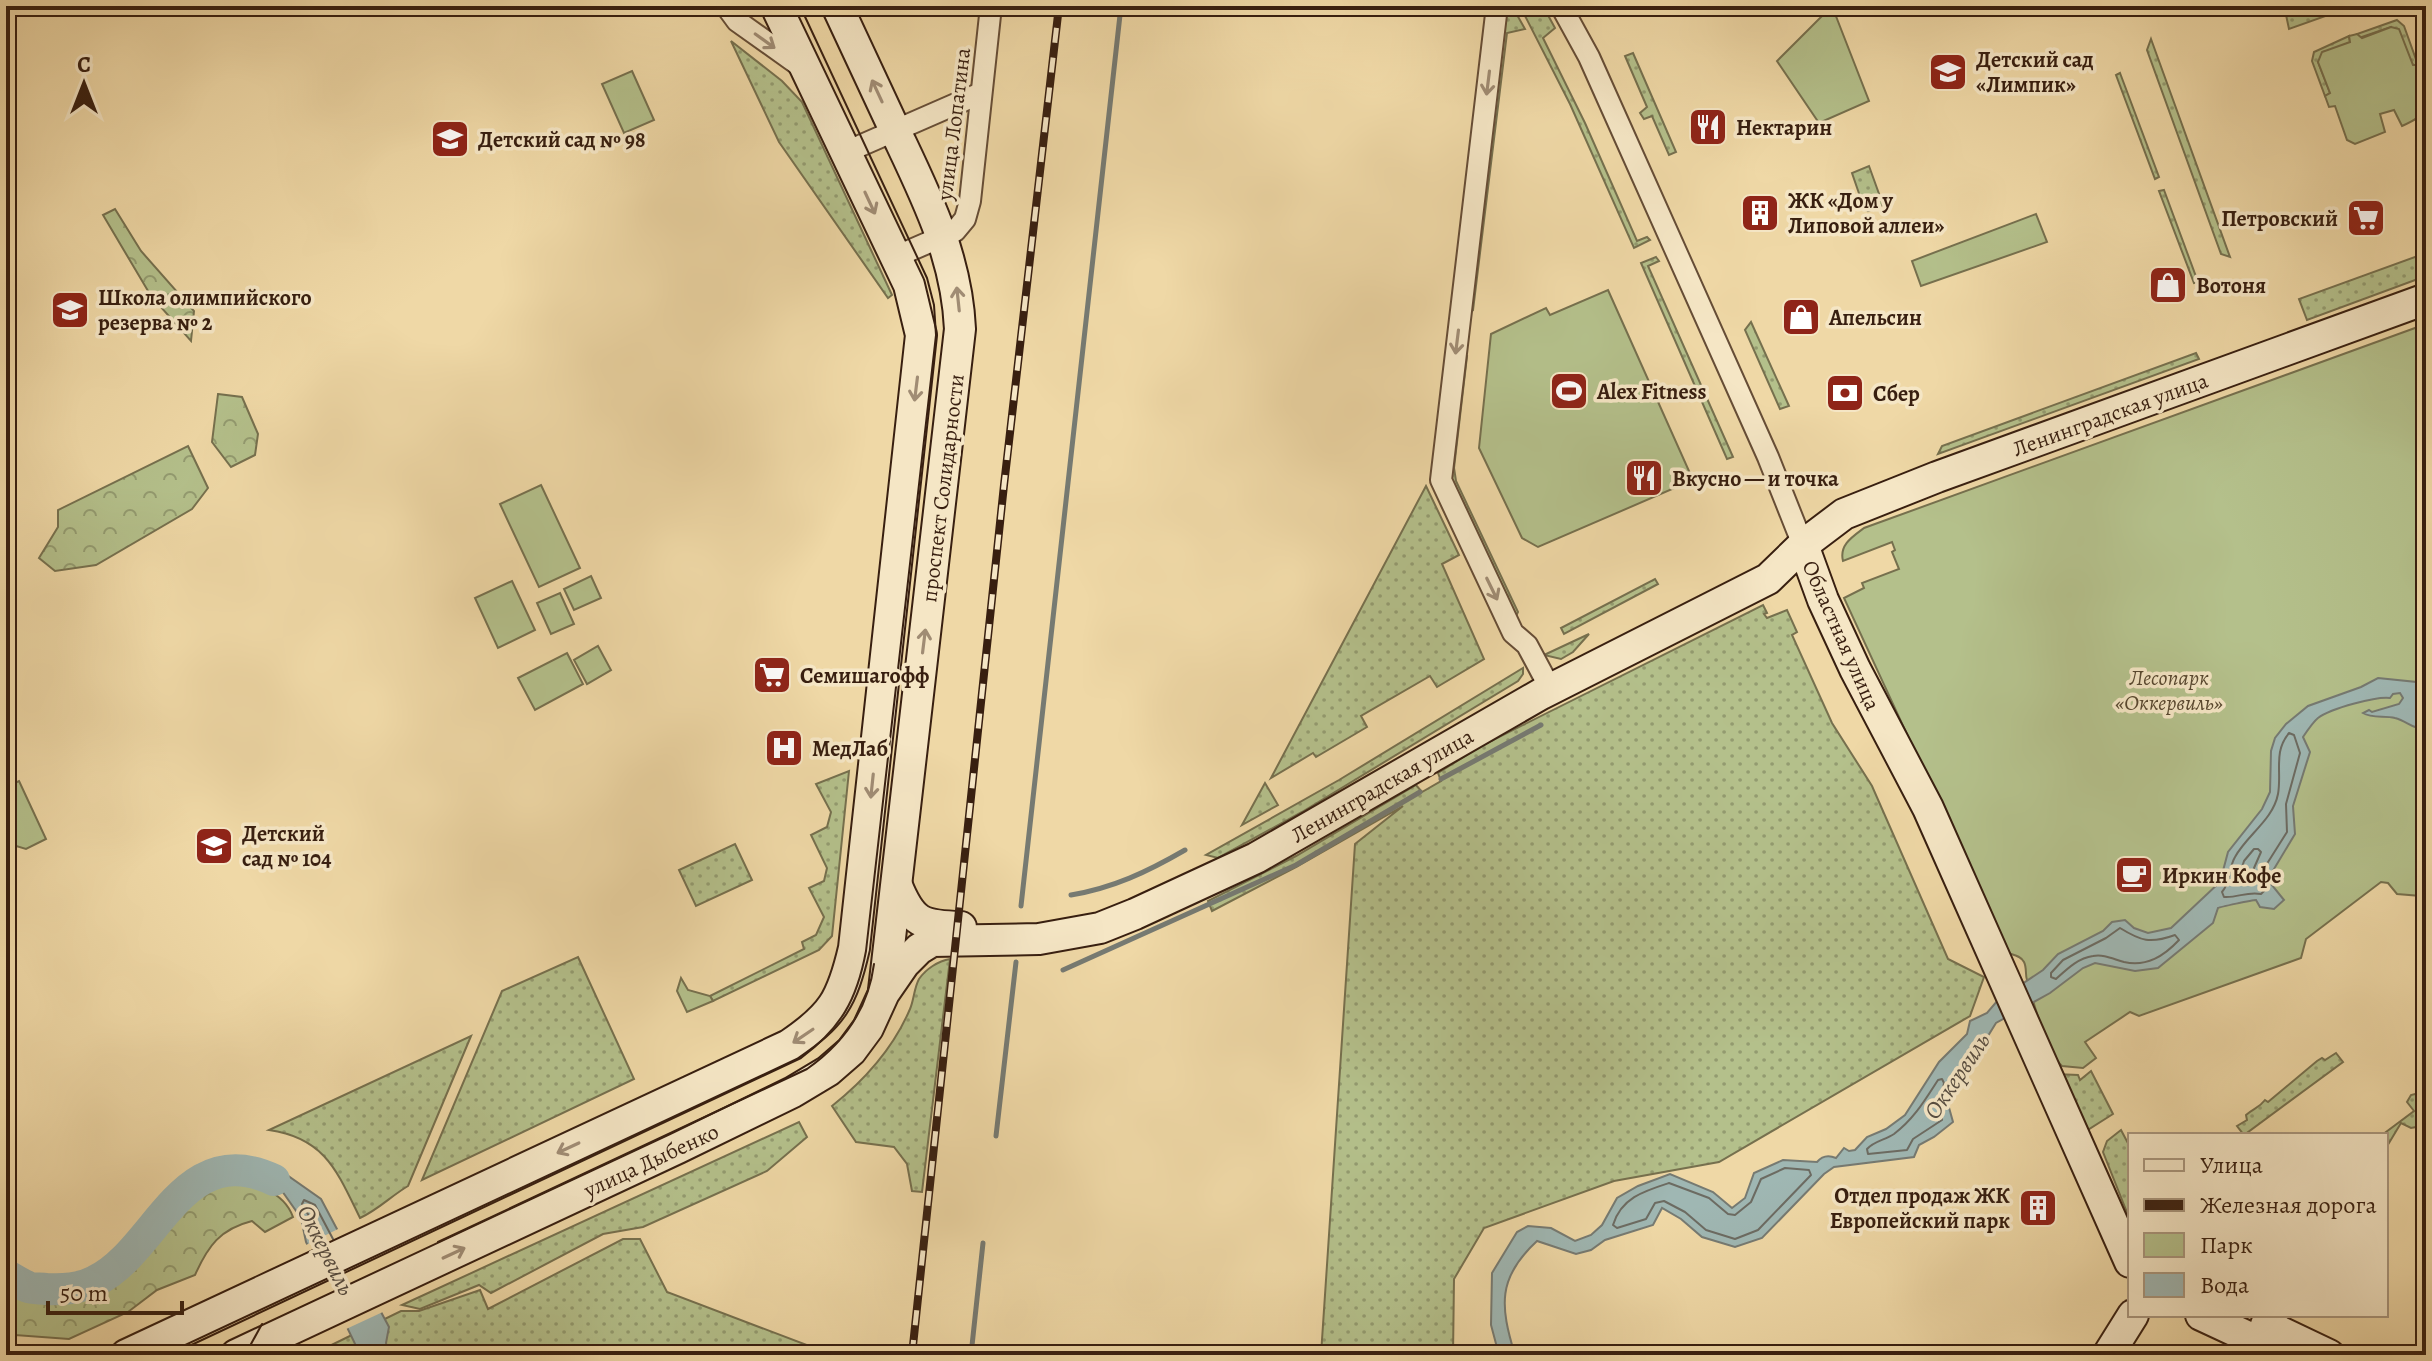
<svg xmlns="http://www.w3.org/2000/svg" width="2432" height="1361" font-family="Alegreya,serif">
<defs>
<pattern id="grass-dots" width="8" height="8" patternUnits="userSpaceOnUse" patternTransform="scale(2)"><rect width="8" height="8" fill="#b4c08b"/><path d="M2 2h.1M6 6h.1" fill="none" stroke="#939b70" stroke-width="1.8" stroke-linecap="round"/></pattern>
<pattern id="forest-crowns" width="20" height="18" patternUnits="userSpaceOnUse" patternTransform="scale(2)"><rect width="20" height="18" fill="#b4c08b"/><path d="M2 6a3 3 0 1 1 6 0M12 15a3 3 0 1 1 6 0" fill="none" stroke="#939b70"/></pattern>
</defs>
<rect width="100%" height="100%" fill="#efd8a6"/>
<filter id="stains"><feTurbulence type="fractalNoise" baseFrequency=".0025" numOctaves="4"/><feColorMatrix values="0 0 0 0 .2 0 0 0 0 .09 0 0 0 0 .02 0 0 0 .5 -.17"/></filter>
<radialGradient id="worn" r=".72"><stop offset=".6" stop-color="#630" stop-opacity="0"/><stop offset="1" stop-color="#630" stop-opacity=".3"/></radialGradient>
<!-- grass -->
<g fill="url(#grass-dots)" stroke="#76704e" stroke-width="2">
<polygon points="1504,6 1512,6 1525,29 1507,33 1473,310 1467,309"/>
<polygon points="1520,6 1543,6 1555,28 1543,38 1585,123 1637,241 1647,237 1650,240 1634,248 1570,104"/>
<polygon points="2321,6 2335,6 2337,12 2289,29 2285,10 2290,8 2292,13 2297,14"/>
<polygon points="2397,20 2404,26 2418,65 2413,65 2391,27 2359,38 2357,34"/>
<polygon points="2349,36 2350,42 2318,62 2330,93 2325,96 2312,61 2314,52"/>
<polygon points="2151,39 2230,257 2221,254 2147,50"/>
<polygon points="731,41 782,81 802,102 892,295 888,298 779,142"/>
<polygon points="1633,53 1676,152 1669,155 1652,116 1644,119 1640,113 1647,107 1625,56"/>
<polygon points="2120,73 2159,177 2155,179 2116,75"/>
<polygon points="1869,166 1883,205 1868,211 1864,208 1852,173"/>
<polygon points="2164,190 2198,282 2194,283 2159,191"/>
<polygon points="2426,253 2426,276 2307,320 2299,299"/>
<polygon points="1656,257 1659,261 1648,266 1733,457 1727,459 1641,263"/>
<polygon points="1751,322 1789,406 1780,409 1745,330"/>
<polygon points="2196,353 2199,359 1938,454 1942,446"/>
<polygon points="1461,355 1467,356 1454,468 1456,481 1518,612 1516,616 1449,484"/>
<polygon points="1426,486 1459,555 1442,564 1484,659 1437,687 1430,676 1361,716 1367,727 1316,757 1313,753 1271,778"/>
<polygon points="1655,579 1658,584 1564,634 1561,628"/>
<polygon points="1763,605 1767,613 1764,614 1767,618 1787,610 1797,632 1792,635 1832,723 1872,786 1948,959 1984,977 1970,1016 1719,1162 1614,1181 1484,1228 1454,1279 1453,1355 1321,1355 1355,844 1403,806 1296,867 1212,911 1208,901 1296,856 1416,785 1422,792 1441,781 1438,773 1481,746"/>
<polygon points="1589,634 1573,652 1561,659 1544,655"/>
<polygon points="1523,668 1523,674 1518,681 1302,812 1218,858 1206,855 1339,780"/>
<polygon points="849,771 832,936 819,950 713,1001 710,996 804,949 802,942 816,935 824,917 809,888 824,881 827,868 811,835 827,827 831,812 816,784"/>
<polygon points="1265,783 1278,805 1242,825"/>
<polygon points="735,844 752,880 696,906 679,870"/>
<polygon points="578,957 634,1079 422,1180 502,991"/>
<path d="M 950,959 L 922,1192 L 912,1191 L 907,1164 L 894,1147 L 856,1142 L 832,1106 C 866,1079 893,1049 910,1009 C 914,1000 914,988 919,979 C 926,969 938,961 950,959 Z"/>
<path d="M 471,1036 L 408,1186 C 391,1196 378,1210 360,1218 C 337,1171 325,1138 269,1130 Z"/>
<path d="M 2336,1053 L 2343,1062 L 2244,1135 L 2237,1126 L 2247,1120 L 2246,1115 C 2254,1108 2259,1108 2265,1100 L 2268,1102 L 2317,1061 L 2322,1058 L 2325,1060 Z"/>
<polygon points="2091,1071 2113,1114 2086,1131 2056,1074 2078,1075 2080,1080"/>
<polygon points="2415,1094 2426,1098 2426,1112 2416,1127 2411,1128 2401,1123 2386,1148 2386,1135 2382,1135 2414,1111 2407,1102 2411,1095"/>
<polygon points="799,1122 807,1137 767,1171 643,1227 603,1234 491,1293 479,1285 420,1309 402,1305"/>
<polygon points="2121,1130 2130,1147 2130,1220 2103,1152 2107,1141"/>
<polygon points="623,1239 640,1239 667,1292 833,1355 311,1355 401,1311 419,1311 480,1290 488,1309"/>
</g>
<!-- forest -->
<g fill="url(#forest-crowns)" stroke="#76704e" stroke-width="2">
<polygon points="115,209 141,251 194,311 191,341 151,296 103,215"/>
<polygon points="218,394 242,397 258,434 255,455 231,467 212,442"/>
<polygon points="188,446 208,488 192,509 96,565 55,571 39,558 58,527 58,510"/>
<path d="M 225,1181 C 253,1185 282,1188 293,1217 L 265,1232 L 252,1221 C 220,1229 208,1246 195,1275 L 157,1290 L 128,1312 L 69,1339 L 15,1335 L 6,1346 L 6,1283 L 23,1293 L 60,1298 L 103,1284 L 196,1191 Z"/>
</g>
<!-- green -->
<g fill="#b4c08b" stroke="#76704e" stroke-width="2">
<polygon points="1832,6 1869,101 1819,123 1777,61"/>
<path d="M 2391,27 L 2399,29 L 2413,65 L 2418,65 L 2421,74 L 2417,77 C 2428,107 2432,113 2402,126 L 2394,110 L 2380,114 L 2385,132 L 2355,144 L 2347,140 L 2335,106 L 2329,107 L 2325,96 L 2330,93 L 2318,62 L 2322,52 L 2350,42 L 2349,36 L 2357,34 L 2362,38 Z"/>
<polygon points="632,71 654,120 624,133 602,84"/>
<polygon points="2036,214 2047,242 1921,286 1912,261"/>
<polygon points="1608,290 1693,480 1538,547 1522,538 1479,448 1491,334 1546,308 1550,315"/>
<path d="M 2426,324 L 2426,901 L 2421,896 L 2397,894 L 2388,883 L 2381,882 L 2306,939 L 2301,958 L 2139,1016 L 2130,1012 L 2085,1042 L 2096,1058 L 2083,1068 L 2062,1066 C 2047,1053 2033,1001 2027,980 C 2025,974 2027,968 2024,962 C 2021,956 2014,955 2008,953 L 1844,598 L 1864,588 L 1862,583 L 1899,569 L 1892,552 L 1895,550 L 1892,542 L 1843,561 C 1839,545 1852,537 1864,528 Z"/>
<polygon points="541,485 580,568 539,587 500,504"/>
<polygon points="591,576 601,598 574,610 564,589"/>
<polygon points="512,581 535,630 498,648 475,598"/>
<polygon points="560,593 574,624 551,634 537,603"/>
<polygon points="598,646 611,670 587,684 574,660"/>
<polygon points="567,653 583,684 535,710 518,678"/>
<polygon points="19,781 46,839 26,849 6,843 6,787"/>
<polygon points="681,978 688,990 710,996 713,1001 687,1012 677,991"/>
</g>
<!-- water -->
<g fill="#9fb7b3" stroke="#767a72" stroke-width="2">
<path d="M 2378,678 L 2426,683 L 2426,729 C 2414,730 2407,721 2395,718 C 2385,715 2372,719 2363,713 L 2369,710 L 2372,712 L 2399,704 L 2403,698 L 2400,693 L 2393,694 L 2390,698 C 2378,696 2331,708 2318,718 C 2313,722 2307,731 2303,737 L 2310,752 L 2293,806 L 2295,834 L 2271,874 L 2271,884 L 2284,900 L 2274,909 L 2260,907 L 2256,900 C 2252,900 2220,907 2218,908 L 2213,923 L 2158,968 L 2135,971 L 2095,963 L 2083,968 L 2050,993 L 1996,1023 L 1983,1044 L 1965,1061 L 1953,1082 L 1948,1104 L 1953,1122 L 1934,1137 L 1919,1145 L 1914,1157 L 1834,1167 L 1824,1174 L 1762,1238 L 1735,1247 L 1702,1237 L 1681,1219 L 1662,1208 L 1653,1225 L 1605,1240 L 1591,1250 L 1576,1254 L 1537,1241 C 1497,1278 1500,1306 1515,1355 L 1499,1355 L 1491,1325 L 1492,1273 L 1517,1232 L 1528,1226 L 1551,1228 L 1575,1241 L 1591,1235 L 1602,1225 L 1617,1198 L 1638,1186 L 1670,1174 L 1713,1192 L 1732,1208 L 1745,1198 L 1754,1173 L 1783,1160 L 1817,1162 C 1822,1156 1829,1155 1836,1158 L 1844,1148 L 1849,1151 L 1855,1150 L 1867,1137 L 1886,1129 L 1905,1115 L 1939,1062 L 1967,1034 L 1970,1021 L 1987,1013 L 1998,1000 L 2043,970 L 2058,954 L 2103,931 L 2112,922 L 2125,920 L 2134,928 L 2148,933 L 2171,928 L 2220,882 L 2228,852 L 2262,809 L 2270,792 L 2271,751 L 2275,738 L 2286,724 L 2308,706 L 2361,687 Z"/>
<polygon points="233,1167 254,1167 284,1173 321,1199 389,1327 386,1343 388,1355 362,1355 357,1348 306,1242 301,1218 282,1191 262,1183 232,1179"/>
</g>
<!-- pier -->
<polygon fill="#efd8a6" points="340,1228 385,1311 344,1330 304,1246"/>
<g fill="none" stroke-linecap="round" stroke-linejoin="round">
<!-- shore -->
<g stroke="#6c6b62" stroke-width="2">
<path d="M 2289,733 L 2294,735 L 2300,753 L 2286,804 L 2287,832 L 2263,870 L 2264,891 L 2261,894 C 2247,891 2238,898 2224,897 L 2222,892 C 2231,882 2228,869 2235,857 C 2247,835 2273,820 2278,794 C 2282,772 2273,752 2289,733 Z"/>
<polygon points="2254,849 2258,849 2261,852 2254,868 2252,880 2241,883 2238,880 2244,861"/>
<path d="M 2120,928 C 2141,941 2150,944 2175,935 L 2179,940 C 2164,956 2147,967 2124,962 C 2113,959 2104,954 2093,956 C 2078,958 2067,969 2056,979 L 2051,977 L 2051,973 L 2063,960 L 2106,938 Z"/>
<path d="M 1938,1080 L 1942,1079 L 1944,1083 L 1940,1104 L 1942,1120 L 1913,1139 L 1907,1150 L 1868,1154 L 1867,1149 C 1874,1141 1885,1140 1894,1134 C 1914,1119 1925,1100 1938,1080 Z"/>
<path d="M 1785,1168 L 1809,1170 L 1811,1175 L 1758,1230 L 1735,1239 L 1706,1230 L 1685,1212 L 1664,1201 L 1655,1203 L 1646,1219 L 1617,1228 L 1613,1225 C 1621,1198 1644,1191 1669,1183 L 1709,1198 L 1728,1214 L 1735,1215 L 1751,1202 L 1761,1179 Z"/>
<polyline points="317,1247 309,1216 302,1204 304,1200 315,1205 333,1239"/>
</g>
<!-- stream -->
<g stroke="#767a72" stroke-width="5">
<polyline points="1441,779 1541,725"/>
<path d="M 1071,895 C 1113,888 1147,872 1185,850"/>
<polyline points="1021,906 1121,6"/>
<polyline points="1063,970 1296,865 1420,792"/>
<polyline points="996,1136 1016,962"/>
<polyline points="971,1355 983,1243"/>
</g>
<!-- river -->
<path stroke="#9fb7b3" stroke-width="32" d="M 6,1275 C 13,1279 21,1284 28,1287 C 33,1289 41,1288 46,1289 C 62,1290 80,1289 95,1281 C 157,1252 182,1136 274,1180"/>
<!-- street casing -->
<g stroke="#664d36" stroke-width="24">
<g id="street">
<polyline points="726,6 737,21 803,68"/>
<polyline points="1497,6 1441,480 1513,633 1527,645 1551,690"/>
<polyline points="1561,6 1589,57 1768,457 1803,545"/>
<polyline points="846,152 981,93"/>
<polyline points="895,257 955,231 965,219 970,201 991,6"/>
</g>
</g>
<!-- secondary casing -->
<g stroke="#381f10" stroke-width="34">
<g id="secondary">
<path d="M 837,6 C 858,51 879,96 900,141 C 929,202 957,260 960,329 L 884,990"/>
<polyline points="1803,545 1823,600 1855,669 1928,808 2130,1262"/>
<path d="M 897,886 C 912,923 922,926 961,927"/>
<polyline points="2201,1315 2287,1355"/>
<polyline points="2266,1325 2329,1355"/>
<path d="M 126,1355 L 789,1045 C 832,1016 842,1000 854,948 L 921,335 L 909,285 L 776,6"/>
<polyline points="236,1355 678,1148 793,1092 828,1071 851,1051 868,1028 884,993 904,964 919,949 932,941 1039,939 1100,928 1135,914 1256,858 1541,694 1768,579 1803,545 1844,514 1937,477 2426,299"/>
<polyline points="2108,1355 2133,1315"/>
</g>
</g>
<!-- street -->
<use href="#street" stroke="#f5e6c5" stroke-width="20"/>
<!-- secondary -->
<use href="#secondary" stroke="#f5e6c5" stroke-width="30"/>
<!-- tram -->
<g stroke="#381f10" stroke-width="2">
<path d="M 438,1242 L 807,1069 C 844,1043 868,1010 874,964"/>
<path d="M 170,1355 L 801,1058 C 841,1028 857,1000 866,951 L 936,335 L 934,305 L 927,278 L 800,6"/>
<polyline points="245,1355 262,1324"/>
</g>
<!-- rail casing -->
<g stroke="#381f10" stroke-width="8">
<polyline id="rail" points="912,1355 1004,485 1059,6"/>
</g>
<!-- rail -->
<use href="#rail" stroke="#f5e6c5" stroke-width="5" stroke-dasharray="15" stroke-linecap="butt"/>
</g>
<!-- one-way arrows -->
<defs><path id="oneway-shaft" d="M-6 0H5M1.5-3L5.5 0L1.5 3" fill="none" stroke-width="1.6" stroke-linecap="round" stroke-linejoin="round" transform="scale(2)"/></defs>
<g stroke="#a08c74">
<use href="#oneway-shaft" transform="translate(765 41) rotate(36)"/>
<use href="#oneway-shaft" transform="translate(1488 83) rotate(97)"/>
<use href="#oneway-shaft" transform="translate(877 91) rotate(-115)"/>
<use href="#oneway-shaft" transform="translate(870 203) rotate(65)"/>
<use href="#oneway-shaft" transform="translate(958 299) rotate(-96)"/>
<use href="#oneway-shaft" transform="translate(1457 342) rotate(97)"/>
<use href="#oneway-shaft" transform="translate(916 389) rotate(97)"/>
<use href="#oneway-shaft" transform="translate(1492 589) rotate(64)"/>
<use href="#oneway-shaft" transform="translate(924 641) rotate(-83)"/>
<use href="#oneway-shaft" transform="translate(872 786) rotate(96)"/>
<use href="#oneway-shaft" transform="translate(803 1036) rotate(146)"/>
<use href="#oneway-shaft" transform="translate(568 1148) rotate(155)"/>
<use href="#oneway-shaft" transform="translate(454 1253) rotate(-25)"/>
</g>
<!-- icons -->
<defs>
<g id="school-square" transform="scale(2)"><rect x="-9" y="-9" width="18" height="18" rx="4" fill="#8f2418" stroke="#f5e6c5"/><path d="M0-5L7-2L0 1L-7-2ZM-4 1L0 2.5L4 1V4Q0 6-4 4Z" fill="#fff"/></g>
<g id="restaurant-square" transform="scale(2)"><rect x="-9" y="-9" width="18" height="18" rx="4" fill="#8f2418" stroke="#f5e6c5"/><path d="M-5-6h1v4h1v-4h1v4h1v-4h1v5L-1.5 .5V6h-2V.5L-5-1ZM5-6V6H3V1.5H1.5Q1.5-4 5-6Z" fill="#fff"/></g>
<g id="building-square" transform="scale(2)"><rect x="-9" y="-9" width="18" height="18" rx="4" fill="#8f2418" stroke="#f5e6c5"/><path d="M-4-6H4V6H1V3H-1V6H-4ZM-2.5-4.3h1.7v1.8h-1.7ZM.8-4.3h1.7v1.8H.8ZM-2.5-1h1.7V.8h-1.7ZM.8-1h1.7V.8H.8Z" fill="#fff"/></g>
<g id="supermarket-square" transform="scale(2)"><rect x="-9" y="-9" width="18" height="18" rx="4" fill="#8f2418" stroke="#f5e6c5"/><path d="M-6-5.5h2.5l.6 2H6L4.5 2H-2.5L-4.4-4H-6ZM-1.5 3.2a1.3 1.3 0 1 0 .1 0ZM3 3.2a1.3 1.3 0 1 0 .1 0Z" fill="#fff"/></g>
<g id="shop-square" transform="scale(2)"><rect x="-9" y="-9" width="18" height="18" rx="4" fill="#8f2418" stroke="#f5e6c5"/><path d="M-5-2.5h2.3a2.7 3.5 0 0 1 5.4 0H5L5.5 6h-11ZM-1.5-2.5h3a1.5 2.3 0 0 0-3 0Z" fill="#fff"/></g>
<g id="stadium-square" transform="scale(2)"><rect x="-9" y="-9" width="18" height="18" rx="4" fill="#8f2418" stroke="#f5e6c5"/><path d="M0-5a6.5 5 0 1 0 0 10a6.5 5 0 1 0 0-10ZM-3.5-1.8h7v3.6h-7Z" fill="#fff"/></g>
<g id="bank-square" transform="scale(2)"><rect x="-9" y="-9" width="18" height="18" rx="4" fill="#8f2418" stroke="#f5e6c5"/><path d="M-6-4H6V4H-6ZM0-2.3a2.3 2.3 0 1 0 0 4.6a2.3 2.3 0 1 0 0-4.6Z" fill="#fff"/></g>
<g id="hospital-square" transform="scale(2)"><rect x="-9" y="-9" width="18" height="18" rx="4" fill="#8f2418" stroke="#f5e6c5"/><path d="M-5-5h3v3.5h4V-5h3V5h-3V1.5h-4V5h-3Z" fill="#fff"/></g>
<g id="cafe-square" transform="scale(2)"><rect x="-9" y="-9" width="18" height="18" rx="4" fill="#8f2418" stroke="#f5e6c5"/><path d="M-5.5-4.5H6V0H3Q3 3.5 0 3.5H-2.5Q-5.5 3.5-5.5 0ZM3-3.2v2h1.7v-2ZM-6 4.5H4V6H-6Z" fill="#fff"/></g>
</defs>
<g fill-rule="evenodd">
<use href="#school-square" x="1948" y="72"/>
<use href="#restaurant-square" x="1708" y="127"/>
<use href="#school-square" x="450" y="139"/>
<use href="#building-square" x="1760" y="213"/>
<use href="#supermarket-square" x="2366" y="218"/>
<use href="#shop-square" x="2168" y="285"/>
<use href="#school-square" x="70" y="310"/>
<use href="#shop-square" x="1801" y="317"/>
<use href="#stadium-square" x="1569" y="391"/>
<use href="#bank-square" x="1845" y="393"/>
<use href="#restaurant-square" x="1644" y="478"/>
<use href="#supermarket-square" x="772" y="675"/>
<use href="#hospital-square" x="784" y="748"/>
<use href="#school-square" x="214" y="846"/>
<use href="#cafe-square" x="2134" y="875"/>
<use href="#building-square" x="2038" y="1208"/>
</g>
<g text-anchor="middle" stroke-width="7" stroke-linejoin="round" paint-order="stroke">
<!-- poi labels -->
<g font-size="22" font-weight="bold" fill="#381f10" stroke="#f5e6c5" text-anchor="start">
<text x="1976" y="67">Детский сад<tspan x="1976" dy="25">«Лимпик»</tspan></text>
<text x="1736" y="135">Нектарин</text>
<text x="478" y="147">Детский сад № 98</text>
<text x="1788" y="208">ЖК «Дом у<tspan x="1788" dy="25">Липовой аллеи»</tspan></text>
<text x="2338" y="226" text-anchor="end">Петровский</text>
<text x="2196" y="293">Вотоня</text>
<text x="98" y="305">Школа олимпийского<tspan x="98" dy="25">резерва № 2</tspan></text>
<text x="1829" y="325">Апельсин</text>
<text x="1597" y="399">Alex Fitness</text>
<text x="1873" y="401">Сбер</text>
<text x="1672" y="486">Вкусно — и точка</text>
<text x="800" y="683">Семишагофф</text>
<text x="812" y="756">МедЛаб</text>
<text x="242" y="841">Детский<tspan x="242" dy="25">сад № 104</tspan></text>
<text x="2162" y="883">Иркин Кофе</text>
<text x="2010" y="1203" text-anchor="end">Отдел продаж ЖК<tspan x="2010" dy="25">Европейский парк</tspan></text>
</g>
<!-- street labels -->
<g font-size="22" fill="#381f10" stroke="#f5e6c5">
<text transform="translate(953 124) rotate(-83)" y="8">улица Лопатина</text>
<text transform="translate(2110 414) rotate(-20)" y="8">Ленинградская улица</text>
<text transform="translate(942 488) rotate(-83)" y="8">проспект Солидарности</text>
<text transform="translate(1842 635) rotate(66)" y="8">Областная улица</text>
<text transform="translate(1382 785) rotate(-30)" y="8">Ленинградская улица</text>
<text transform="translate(651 1160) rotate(-25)" y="8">улица Дыбенко</text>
</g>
<!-- park labels -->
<g font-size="22" font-style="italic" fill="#57472f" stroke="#f5e6c5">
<text x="2169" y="685">Лесопарк<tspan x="2169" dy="25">«Оккервиль»</tspan></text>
</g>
<!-- water labels -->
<g font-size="24" font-style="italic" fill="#574d41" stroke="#f5e6c5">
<text transform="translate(1957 1076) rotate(-56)" y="8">Оккервиль</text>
<text transform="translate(326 1250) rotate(63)" y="8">Оккервиль</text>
</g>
</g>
<!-- margin -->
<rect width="2432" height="1361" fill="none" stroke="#efd8a6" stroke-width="32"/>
<rect x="8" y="8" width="2416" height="1345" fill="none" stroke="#381f10" stroke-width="4"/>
<rect x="16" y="16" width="2400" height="1329" fill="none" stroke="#381f10" stroke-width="2"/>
<!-- legend -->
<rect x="2128" y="1133" width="260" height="184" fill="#f5e6c5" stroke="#a9967d" stroke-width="2"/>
<rect x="2144" y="1159" width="40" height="12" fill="#f5e6c5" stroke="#a9967d" stroke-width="2"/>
<text x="2200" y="1173" font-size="24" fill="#381f10">Улица</text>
<rect x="2144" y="1199" width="40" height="12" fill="#381f10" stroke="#a9967d" stroke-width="2"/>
<text x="2200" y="1213" font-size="24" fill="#381f10">Железная дорога</text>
<rect x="2144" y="1233" width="40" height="24" fill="#b4c08b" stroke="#a9967d" stroke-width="2"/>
<text x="2200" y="1253" font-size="24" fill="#381f10">Парк</text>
<rect x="2144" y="1273" width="40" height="24" fill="#9fb7b3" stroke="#a9967d" stroke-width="2"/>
<text x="2200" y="1293" font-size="24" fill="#381f10">Вода</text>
<!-- north arrow -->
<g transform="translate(84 84)" stroke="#f5e6c5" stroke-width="6" paint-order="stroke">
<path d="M0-6L14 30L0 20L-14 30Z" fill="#381f10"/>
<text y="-12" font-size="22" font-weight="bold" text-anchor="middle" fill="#381f10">С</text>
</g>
<!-- scale -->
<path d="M48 1301v12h134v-12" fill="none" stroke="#381f10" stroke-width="4"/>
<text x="60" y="1301" font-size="24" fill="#381f10" stroke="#f5e6c5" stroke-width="6" paint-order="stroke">50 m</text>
<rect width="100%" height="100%" filter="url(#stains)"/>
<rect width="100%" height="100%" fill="url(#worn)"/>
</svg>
